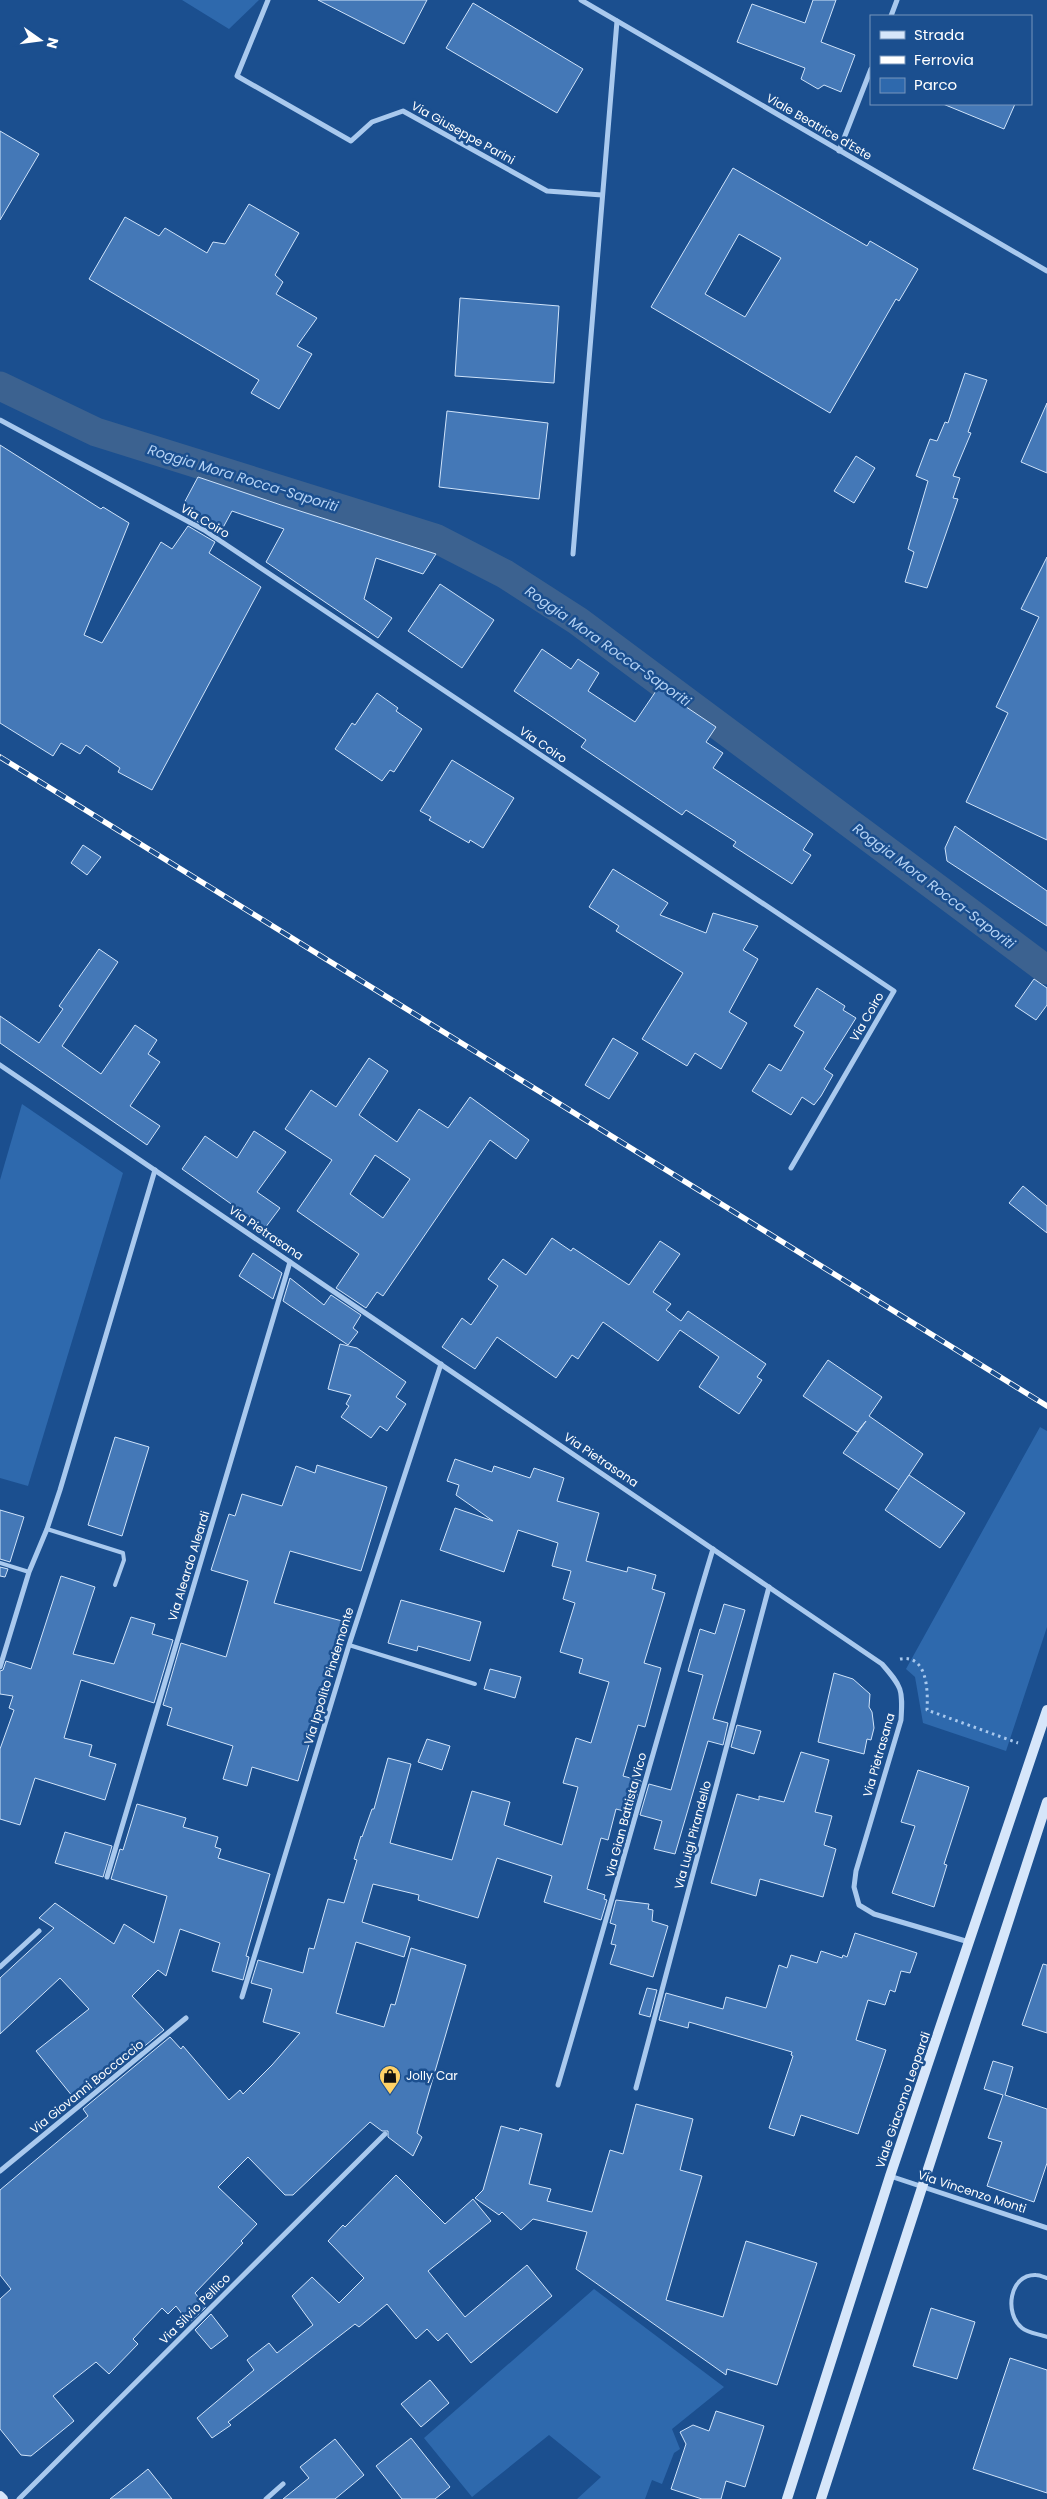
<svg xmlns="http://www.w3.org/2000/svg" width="1047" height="2499" font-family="Poppins,sans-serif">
<rect width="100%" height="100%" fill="#1b4f8f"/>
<!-- green -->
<g fill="#2e69ad">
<polygon points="182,0 259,0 229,29"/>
<polygon points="22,1104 123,1173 28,1486 0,1478 0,1180"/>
<polygon points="1040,1427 1047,1431 1047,1627 1006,1751 923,1723 915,1677 906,1669"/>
<polygon points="594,2289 724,2387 672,2429 680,2449 674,2453 662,2484 652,2480 645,2499 577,2499 601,2477 549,2435 472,2497 424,2438"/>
</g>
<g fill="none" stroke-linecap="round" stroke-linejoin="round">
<!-- canal -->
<polyline stroke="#3c6290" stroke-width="29" points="0,386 96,432 435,538 505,574 578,621 1047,970"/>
</g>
<!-- building -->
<g fill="#4478b7" stroke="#cfe3fa" fill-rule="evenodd">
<polygon points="318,0 427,0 404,44"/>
<polygon points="813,0 836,0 821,42 855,55 841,92 824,85 818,89 801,79 805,68 737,42 752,4 805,23"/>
<polygon points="473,3 583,69 557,113 446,48"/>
<polygon points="943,104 1015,104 1004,129"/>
<polygon points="0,131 39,154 0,220"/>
<path d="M 733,168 L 867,246 L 870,241 L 918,269 L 899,301 L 896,299 L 830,413 L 651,307 ZM 739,234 L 781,258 L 745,317 L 705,294 Z"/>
<polygon points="249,204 299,233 275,275 283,282 276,294 317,318 297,346 312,354 279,409 251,393 259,380 89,279 125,217 159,236 165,228 207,253 213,242 225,244"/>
<polygon points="460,298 559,306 554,383 455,376"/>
<polygon points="965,373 987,380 968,432 971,433 953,476 960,478 953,498 958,499 927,588 905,582 914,552 908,549 928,481 916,476 930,439 937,441 945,422 948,423"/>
<polygon points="1047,403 1047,473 1021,462"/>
<polygon points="447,411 548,423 539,499 439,487"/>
<polygon points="0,445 101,509 103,507 129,523 84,635 102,643 161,542 172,549 188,526 215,542 209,553 261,587 152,790 118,772 120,768 86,745 80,754 61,743 53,756 0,723"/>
<polygon points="856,456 875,468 854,503 834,491"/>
<polygon points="198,477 281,505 436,554 423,574 376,558 364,599 392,618 378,638 266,562 284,529 232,511 219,535 193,519 197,514 183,505"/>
<polygon points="1047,557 1047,840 966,802 1008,713 996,707 1039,617 1021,609"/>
<polygon points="440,584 494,620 462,668 408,631"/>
<polygon points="542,649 571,669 578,659 599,673 588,691 635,722 658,688 716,727 706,742 723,753 713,768 813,834 803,850 811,855 792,884 733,846 736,842 686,810 682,815 581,747 586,740 514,691"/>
<polygon points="377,693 398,708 396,711 422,729 394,772 390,770 382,781 335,749 352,723 355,725"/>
<polygon points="452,760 514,798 483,848 470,840 469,843 429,820 431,817 420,811"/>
<polygon points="955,826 1047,891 1047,926 947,861 945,848"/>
<polygon points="83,845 101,857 87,875 71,863"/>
<polygon points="613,869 668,903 660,915 706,933 713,913 758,926 743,950 758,959 729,1012 747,1023 721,1069 695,1053 687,1066 642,1039 683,973 616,931 619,926 589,907"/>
<polygon points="99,949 118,962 62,1046 101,1074 135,1025 157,1040 148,1054 160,1062 130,1106 160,1126 147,1145 0,1043 0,1016 39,1043 63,1009 59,1006"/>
<polygon points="1034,979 1047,988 1047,1005 1036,1020 1015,1006"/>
<polygon points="817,988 845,1006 843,1010 856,1018 824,1069 833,1075 821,1096 814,1105 802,1097 791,1115 752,1091 769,1064 781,1071 804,1032 794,1026"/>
<polygon points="613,1038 638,1053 609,1099 585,1085"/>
<path d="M 369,1058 L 388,1071 L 359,1115 L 397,1142 L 419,1109 L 448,1128 L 470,1097 L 529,1140 L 516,1159 L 490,1140 L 383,1296 L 377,1292 L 366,1308 L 336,1288 L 359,1254 L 297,1211 L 332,1160 L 285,1129 L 311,1090 L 336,1107 ZM 375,1155 L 410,1179 L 383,1218 L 350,1194 Z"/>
<polygon points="254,1131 286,1152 257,1192 280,1208 265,1228 182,1169 205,1136 237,1158"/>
<polygon points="1023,1186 1047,1206 1047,1233 1009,1203"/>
<polygon points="552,1238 571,1251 573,1248 629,1285 660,1241 680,1254 653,1292 671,1304 666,1310 681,1321 688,1311 766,1364 757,1377 762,1380 739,1414 699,1387 719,1357 680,1330 658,1361 603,1322 578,1359 572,1355 556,1378 497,1337 475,1369 442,1347 462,1318 471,1325 498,1286 488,1279 503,1259 526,1275"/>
<polygon points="253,1253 282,1273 273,1299 239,1276"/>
<polygon points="290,1278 324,1305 331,1295 361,1315 353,1328 358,1332 348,1345 283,1301"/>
<polygon points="340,1344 357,1348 406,1382 396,1397 406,1404 387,1431 380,1426 371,1438 341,1417 349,1406 346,1404 351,1395 328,1389"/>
<polygon points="828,1360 882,1397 869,1416 923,1454 899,1490 843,1453 866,1421 857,1432 803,1396"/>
<polygon points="115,1437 149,1447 122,1536 88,1525"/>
<polygon points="455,1459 492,1472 494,1466 530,1478 534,1468 564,1478 557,1501 599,1513 586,1561 627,1572 628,1567 656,1575 652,1589 665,1593 644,1663 661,1668 645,1727 638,1725 623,1776 641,1781 632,1813 616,1809 608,1840 601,1838 587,1889 605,1895 604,1899 607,1900 601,1920 544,1902 552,1876 497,1858 478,1918 418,1900 419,1895 373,1884 362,1922 410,1937 404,1957 356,1942 336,2013 384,2027 391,2004 395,2005 411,1948 466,1965 417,2133 422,2137 413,2156 388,2137 388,2131 382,2131 370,2122 293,2195 285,2195 248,2157 218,2187 257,2224 241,2241 243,2243 195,2293 206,2307 189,2323 176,2306 168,2314 162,2308 133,2339 138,2344 109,2374 96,2362 53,2396 74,2421 31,2456 21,2455 0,2429 0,2299 11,2289 0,2275 0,2190 88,2116 83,2109 170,2037 181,2049 183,2046 229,2100 240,2090 243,2094 272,2065 300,2033 263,2022 272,1989 251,1983 258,1960 303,1973 309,1948 314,1949 328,1899 344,1903 357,1860 354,1859 361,1836 362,1837 372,1809 374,1809 388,1758 411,1764 390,1843 452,1860 472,1791 510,1802 504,1825 562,1845 578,1787 563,1783 576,1738 591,1743 609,1682 579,1673 583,1659 560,1652 575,1603 563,1599 571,1571 552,1566 558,1543 518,1530 504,1572 440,1550 455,1508 493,1521 456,1495 459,1485 447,1481"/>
<polygon points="317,1465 387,1487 361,1571 290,1551 274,1603 346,1622 298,1781 252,1767 247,1786 223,1779 233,1746 167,1725 172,1708 163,1705 181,1643 226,1657 248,1581 211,1570 229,1514 235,1516 242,1494 282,1506 296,1466 315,1473"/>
<polygon points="909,1475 965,1513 940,1548 885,1510"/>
<polygon points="0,1510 24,1517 10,1562 0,1559"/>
<polygon points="0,1567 8,1569 5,1577 0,1576"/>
<polygon points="61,1576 95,1587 73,1654 114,1664 131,1617 155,1624 152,1634 173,1640 154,1703 81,1680 64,1738 92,1745 89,1756 116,1764 105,1800 35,1778 20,1825 0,1819 0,1749 14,1710 9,1708 13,1696 0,1694 0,1671 3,1670 6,1661 31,1669"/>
<polygon points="401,1600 481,1622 470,1661 418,1646 417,1651 388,1643"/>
<polygon points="724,1604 745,1610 713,1719 728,1723 723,1745 708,1741 675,1854 654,1849 662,1821 640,1815 649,1784 671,1790 703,1675 688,1671 700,1629 715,1634"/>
<polygon points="490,1669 521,1677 515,1698 484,1689"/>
<polygon points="834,1673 853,1679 870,1694 869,1707 872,1712 874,1728 871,1740 867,1739 864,1754 818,1742"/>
<polygon points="737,1725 761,1731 754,1754 731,1747"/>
<polygon points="427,1739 450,1746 442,1770 418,1762"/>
<polygon points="801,1752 829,1760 815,1812 832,1816 824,1845 836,1849 823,1897 760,1879 756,1896 711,1883 737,1794 759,1800 759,1796 784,1802"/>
<polygon points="918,1770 969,1787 944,1864 947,1865 934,1907 892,1893 915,1826 901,1822"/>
<polygon points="137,1804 186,1818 183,1827 218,1837 215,1847 221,1849 218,1858 270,1874 246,1956 249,1957 243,1980 212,1971 220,1943 180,1929 166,1976 158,1970 132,1996 164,2030 77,2102 36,2051 89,2009 60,1978 0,2034 0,1978 54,1928 39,1918 55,1903 114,1944 124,1924 154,1943 167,1896 111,1879 120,1849 123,1850"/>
<polygon points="65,1832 112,1846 103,1877 55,1863"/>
<polygon points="616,1900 649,1904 648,1909 653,1910 652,1921 668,1926 653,1977 610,1964 616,1945 611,1944 616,1925 610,1923"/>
<polygon points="855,1933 917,1953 910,1973 901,1971 895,1992 890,1990 885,2005 868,2000 856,2040 886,2050 858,2134 801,2115 794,2136 769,2128 793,2056 791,2055 792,2052 689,2022 688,2028 659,2020 666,1993 723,2009 726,1997 766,2008 779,1965 787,1968 791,1955 817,1963 821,1951 842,1958 843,1955 847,1957"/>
<polygon points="1043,1964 1047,1965 1047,2033 1022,2025"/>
<polygon points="647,1988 657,1990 650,2017 639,2014"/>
<polygon points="993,2061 1013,2067 1005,2095 1047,2109 1047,2163 1034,2202 987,2186 1002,2142 988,2138 1003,2095 984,2089"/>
<polygon points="636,2104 693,2119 680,2170 702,2176 666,2300 723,2317 746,2241 817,2263 777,2385 727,2369 726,2375 576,2269 587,2232 533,2219 521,2230 502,2212 499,2215 475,2198 483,2190 501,2126 519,2131 520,2128 542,2134 529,2184 551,2189 547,2201 592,2212 610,2150 623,2154"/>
<polygon points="396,2175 445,2224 473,2199 491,2221 428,2271 465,2317 527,2265 552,2296 471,2363 447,2333 438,2341 427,2329 416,2339 387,2304 359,2327 355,2324 228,2422 231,2425 212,2438 197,2418 254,2370 247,2360 269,2343 277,2353 313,2325 292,2296 312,2277 339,2303 364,2278 328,2241 343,2225 345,2227"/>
<polygon points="931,2308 975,2322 957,2379 913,2366"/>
<polygon points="211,2314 228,2336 211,2349 195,2330"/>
<polygon points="1010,2358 1047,2370 1047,2493 973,2469"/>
<polygon points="430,2380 449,2403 421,2427 401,2404"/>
<polygon points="716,2411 764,2426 745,2487 726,2481 721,2499 702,2499 671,2489 686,2444 680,2432 693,2425 709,2431"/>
<polygon points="411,2438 450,2487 435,2499 402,2499 376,2466"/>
<polygon points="335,2439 364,2475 335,2499 283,2499 309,2478 300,2467"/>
<polygon points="148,2469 172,2499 110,2499 137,2478"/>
</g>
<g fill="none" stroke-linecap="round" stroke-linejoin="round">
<!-- path -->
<path stroke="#a9c9ee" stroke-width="3" stroke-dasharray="2.5 4" stroke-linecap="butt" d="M 900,1659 C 928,1654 928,1692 927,1710 L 1018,1743"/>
<!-- service -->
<g stroke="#a9c9ee" stroke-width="4">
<polyline points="47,1529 123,1553 124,1560 115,1585"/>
<polyline points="0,1563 29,1572"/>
<polyline points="349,1645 475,1684"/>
<path d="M 1047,2278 C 1044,2277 1039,2275 1036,2275 C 1009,2274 1004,2314 1022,2328 C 1028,2333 1039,2334 1047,2337"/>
</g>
<!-- minor -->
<g stroke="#a9c9ee" stroke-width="5">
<polyline points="268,0 237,76 351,141 372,122 403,111 547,191 602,195"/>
<polyline points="581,0 1047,271"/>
<polyline points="891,16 897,0"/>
<polyline points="839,151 871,69"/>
<polyline points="0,420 204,530 894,991 791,1168"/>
<polyline points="573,554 617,21"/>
<path d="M 0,1065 L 882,1664 C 902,1687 903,1689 901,1720 L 856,1871 L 854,1887 L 859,1905 L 874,1914 L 969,1942"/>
<polyline points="0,1667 29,1572 47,1529 60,1490 155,1170"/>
<polyline points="107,1877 290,1262"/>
<polyline points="0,1967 39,1931"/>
<polyline points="242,1997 349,1645 441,1364"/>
<path d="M 558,2085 C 611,1907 659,1727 713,1549"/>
<polyline points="636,2088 769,1587"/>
<polyline points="0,2171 186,2018"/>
<polyline points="890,2176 1047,2228"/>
<polyline points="19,2499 385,2134"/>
<polyline points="266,2499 283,2484"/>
</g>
<!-- secondary -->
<g stroke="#d6e6fa" stroke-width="10">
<polyline points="0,2496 3,2499"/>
<polyline points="787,2499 890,2176 1047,1710"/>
<polyline points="821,2499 1047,1802"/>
</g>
<!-- rail casing -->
<g stroke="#fff" stroke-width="5.5">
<polyline id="rail" points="0,757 1047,1406"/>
</g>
<!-- rail -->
<use href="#rail" stroke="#1b4f8f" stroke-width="4" stroke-dasharray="11" stroke-linecap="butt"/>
</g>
<!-- icons -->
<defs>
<g id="shop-pin" transform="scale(1.125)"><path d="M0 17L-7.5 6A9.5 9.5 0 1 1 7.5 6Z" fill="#ffd166" stroke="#1b4f8f"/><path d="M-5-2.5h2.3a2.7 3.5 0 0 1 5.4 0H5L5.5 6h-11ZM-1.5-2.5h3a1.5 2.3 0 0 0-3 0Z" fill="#111"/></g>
</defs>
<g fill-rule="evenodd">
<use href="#shop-pin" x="390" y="2076"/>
</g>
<g text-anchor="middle" stroke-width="5" stroke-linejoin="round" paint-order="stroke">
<!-- street labels -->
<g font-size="12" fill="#fff" stroke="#1b4f8f">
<text transform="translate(819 127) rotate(30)" y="4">Viale Beatrice d'Este</text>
<text transform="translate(463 133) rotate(29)" y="4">Via Giuseppe Parini</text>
<text transform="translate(205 521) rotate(31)" y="4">Via Coiro</text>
<text transform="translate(543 745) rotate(34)" y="4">Via Coiro</text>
<text transform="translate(867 1017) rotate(-60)" y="4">Via Coiro</text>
<text transform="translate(266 1233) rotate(34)" y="4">Via Pietrasana</text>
<text transform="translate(601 1460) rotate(34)" y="4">Via Pietrasana</text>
<text transform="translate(189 1566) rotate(-73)" y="4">Via Aleardo Aleardi</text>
<text transform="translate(329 1676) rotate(-73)" y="4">Via Ippolito Pindemonte</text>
<text transform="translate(879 1755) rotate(-74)" y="4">Via Pietrasana</text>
<text transform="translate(626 1815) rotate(-75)" y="4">Via Gian Battista Vico</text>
<text transform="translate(693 1835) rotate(-75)" y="4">Via Luigi Pirandello</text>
<text transform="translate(87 2087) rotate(-39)" y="4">Via Giovanni Boccaccio</text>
<text transform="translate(903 2100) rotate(-71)" y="4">Viale Giacomo Leopardi</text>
<text transform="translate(972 2192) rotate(18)" y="4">Via Vincenzo Monti</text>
<text transform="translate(195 2309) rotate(-45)" y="4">Via Silvio Pellico</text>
</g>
<!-- poi labels -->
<g font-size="12" fill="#fff" stroke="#1b4f8f" text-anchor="start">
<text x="406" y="2080">Jolly Car</text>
</g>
<!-- water labels -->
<g font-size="14" font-style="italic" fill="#b5d3f5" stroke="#1b4f8f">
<text transform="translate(243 478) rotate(17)" y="5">Roggia Mora Rocca-Saporiti</text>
<text transform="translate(608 646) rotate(35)" y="5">Roggia Mora Rocca-Saporiti</text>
<text transform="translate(934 886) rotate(37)" y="5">Roggia Mora Rocca-Saporiti</text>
</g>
</g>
<!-- legend -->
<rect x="870" y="15" width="162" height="90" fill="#1b4f8f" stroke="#7695bc"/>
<rect x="880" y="31" width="25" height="8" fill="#d6e6fa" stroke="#7695bc"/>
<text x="914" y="40" font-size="15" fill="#ffffff">Strada</text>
<rect x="880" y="56" width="25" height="8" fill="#ffffff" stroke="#7695bc"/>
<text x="914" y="65" font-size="15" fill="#ffffff">Ferrovia</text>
<rect x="880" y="78" width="25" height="15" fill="#2e69ad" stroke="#7695bc"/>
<text x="914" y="90" font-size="15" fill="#ffffff">Parco</text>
<!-- north arrow -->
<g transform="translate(40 40) rotate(104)" stroke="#1b4f8f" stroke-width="4" paint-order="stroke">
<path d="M0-4L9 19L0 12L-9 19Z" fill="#ffffff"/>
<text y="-8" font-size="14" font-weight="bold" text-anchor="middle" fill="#ffffff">N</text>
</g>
</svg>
